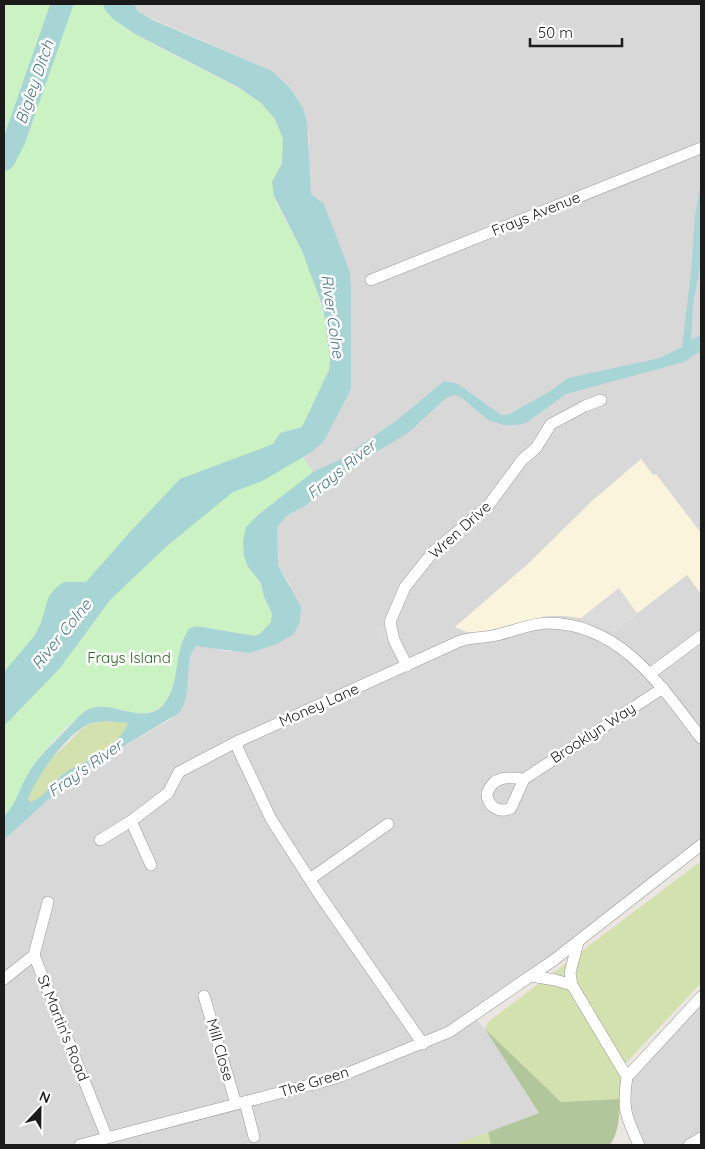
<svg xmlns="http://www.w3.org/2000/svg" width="705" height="1149" font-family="Quicksand,sans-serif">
<rect width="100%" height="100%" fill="#ece6e2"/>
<!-- residential -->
<g fill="#d9d8d9">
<polygon points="135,4 701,4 701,843 472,1015 485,1029 539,1113 453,1145 4,1145 4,840 74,776 173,718 194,648 199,645 231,652 291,586 278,565 277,527 288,515 305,506 313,472 303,458 312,452 351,389 350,272 324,204 311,194 308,160 309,133 289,87 272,71 142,14 137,11"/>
<polygon points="701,1005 701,1145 643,1145 630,1117 629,1078 680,1023"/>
</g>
<!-- education -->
<polygon fill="#faf4dc" points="641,459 653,475 656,474 701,533 701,594 687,575 614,631 587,619 565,616 548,616 482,632 467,632 455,627 530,562 593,500"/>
<!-- grass -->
<g fill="#d2e1ad">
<path d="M 105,721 L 128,723 C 117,754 80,760 57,779 C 48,787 44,797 32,803 L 28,800 L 34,783 L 45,765 L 81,730 L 90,724 Z"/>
<polygon points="701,861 701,983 624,1065 619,1099 561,1102 485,1029 488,1022"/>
<polygon points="488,1132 491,1145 453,1145"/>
</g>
<!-- forest -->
<path fill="#b2c69c" d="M 485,1029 L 561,1102 L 619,1099 C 620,1116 619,1131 610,1145 L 491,1145 L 488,1132 L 539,1113 Z"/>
<!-- park -->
<path fill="#caf2c3" d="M 4,4 L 103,4 C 113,36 231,76 261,104 C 277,117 291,144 281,164 C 276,173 271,186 274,197 C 280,215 294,233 302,251 C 313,275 336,346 328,371 C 323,389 312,405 305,423 L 302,427 L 285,432 L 313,472 L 293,490 L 248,567 L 261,583 L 264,597 L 272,613 L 271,622 L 260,634 L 255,636 L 196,626 L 172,694 L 162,706 L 148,713 L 137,714 L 119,709 L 87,710 C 64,728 41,751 27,776 C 19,790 16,805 4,816 Z"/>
<!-- parking -->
<g fill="#dbdbdb">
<polygon points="619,588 637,613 614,631 581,618"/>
<polygon points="385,625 388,641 378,643 375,627"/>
</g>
<!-- water -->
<g fill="#a7d4d4" fill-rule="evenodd">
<polygon points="103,4 135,4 137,11 153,20 272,71 289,87 303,108 307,122 311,194 324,204 350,272 351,289 351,389 324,441 312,452 262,481 233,492 168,545 110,600 60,668 4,726 4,672 35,635 41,623 49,596 56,588 64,582 86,582 130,532 180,479 273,444 280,433 302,427 329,370 330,359 324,314 321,302 302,251 274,196 272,182 282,163 283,139 275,119 261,103 238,87 135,34 113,19 105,10"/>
<path d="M 701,182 L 701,261 L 693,305 L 691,340 L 701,335 L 701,351 L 684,362 L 566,394 L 526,423 L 516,425 L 504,425 L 488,420 L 461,397 L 454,395 L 446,398 L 408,433 L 348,469 L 305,506 L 288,515 L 277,527 L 278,565 L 301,607 L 300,621 L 294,634 L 277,644 L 249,653 L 196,646 C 182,664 194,694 179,713 L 74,776 L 4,840 L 4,816 C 17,804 19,788 28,774 C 39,755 54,743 68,728 C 74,722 80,714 87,710 C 111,697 143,728 164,704 C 181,683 173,651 189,629 L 196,626 L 255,636 L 260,634 L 271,622 L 272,613 L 264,597 L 261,583 L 248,567 L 244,556 L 243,541 L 246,527 L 258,515 L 313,472 L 339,460 L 396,421 L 444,381 L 458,384 L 501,415 L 508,415 L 552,390 L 568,378 L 660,358 L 682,347 L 691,273 L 695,216 ZM 105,721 L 128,723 C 125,732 114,744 107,751 C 95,760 78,763 66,772 C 53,781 46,796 31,802 L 28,799 C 37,776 66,734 89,724 C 94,722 100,722 105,721 Z"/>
</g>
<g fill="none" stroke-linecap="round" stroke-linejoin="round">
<!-- river -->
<polyline stroke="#a7d4d4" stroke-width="22" points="4,160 14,141 62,4"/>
<!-- minor casing -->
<g stroke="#989898" stroke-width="12">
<g id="minor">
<polyline points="371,280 701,148"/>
<polyline points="407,666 394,640 390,622 405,587 433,552 488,506 522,460 536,448 551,424 585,406 601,400"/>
<polyline points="651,673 701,636"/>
<path d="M 524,779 C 508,777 494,775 487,793 C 487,806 499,814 511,808 L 524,779 L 663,688"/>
<polyline points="131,821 151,865"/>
<polyline points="100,840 131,821 168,793 179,772 240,740"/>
<polyline points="310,879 388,824"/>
<path d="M 578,942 L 570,973 L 572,985 L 627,1077 C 622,1110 626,1116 639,1145"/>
<polyline points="34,955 48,902"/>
<polyline points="531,976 555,980 572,985"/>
<polyline points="4,979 34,955 107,1138"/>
<polyline points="204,996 236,1104"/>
<path d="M 423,1044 L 319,894 L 271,819 L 237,747 L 239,741 L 460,641 C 472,637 484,638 497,635 C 514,631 531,623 549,623 C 621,624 662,687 701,738"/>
<polyline points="627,1077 701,997"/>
<polyline points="245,1102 254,1137"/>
<polyline points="80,1145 336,1078 449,1032 554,960 701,845"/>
<polyline points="689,1145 701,1138"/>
</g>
</g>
<!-- minor -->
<use href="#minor" stroke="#fff" stroke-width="11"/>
</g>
<g text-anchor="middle" stroke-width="5" stroke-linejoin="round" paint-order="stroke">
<!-- street labels -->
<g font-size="15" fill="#1b1b1b" stroke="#fff">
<text transform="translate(536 214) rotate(-22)" y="5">Frays Avenue</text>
<text transform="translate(460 530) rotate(-42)" y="5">Wren Drive</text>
<text transform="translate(319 705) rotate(-24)" y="5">Money Lane</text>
<text transform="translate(593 733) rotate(-33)" y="5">Brooklyn Way</text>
<text transform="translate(63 1028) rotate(68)" y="5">St Martin's Road</text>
<text transform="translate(220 1050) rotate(74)" y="5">Mill Close</text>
<text transform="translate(314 1082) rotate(-17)" y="5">The Green</text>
</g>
<!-- park labels -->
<g font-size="15" fill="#236b18" stroke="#fff">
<text x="129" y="663">Frays Island</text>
</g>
<!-- water labels -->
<g font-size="16" font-style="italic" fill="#4a788a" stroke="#fff">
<text transform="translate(34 82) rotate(-71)" y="6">Bigley Ditch</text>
<text transform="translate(333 316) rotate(82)" y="6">River Colne</text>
<text transform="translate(341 469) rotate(-39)" y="6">Frays River</text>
<text transform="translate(61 634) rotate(-51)" y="6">River Colne</text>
<text transform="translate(85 768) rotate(-35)" y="6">Fray's River</text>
</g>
</g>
<!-- border -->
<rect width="705" height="1149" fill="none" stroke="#1b1b1b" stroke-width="10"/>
<!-- north arrow -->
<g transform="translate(40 1109) rotate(22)" stroke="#ffffff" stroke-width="4" paint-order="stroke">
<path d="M0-4L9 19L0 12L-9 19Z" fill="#1b1b1b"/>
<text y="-8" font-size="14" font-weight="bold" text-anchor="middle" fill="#1b1b1b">N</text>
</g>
<!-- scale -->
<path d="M530 38v8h92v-8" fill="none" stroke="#1b1b1b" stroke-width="2.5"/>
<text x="538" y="38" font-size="15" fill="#1b1b1b" stroke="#ffffff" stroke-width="4" paint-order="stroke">50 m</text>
</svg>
